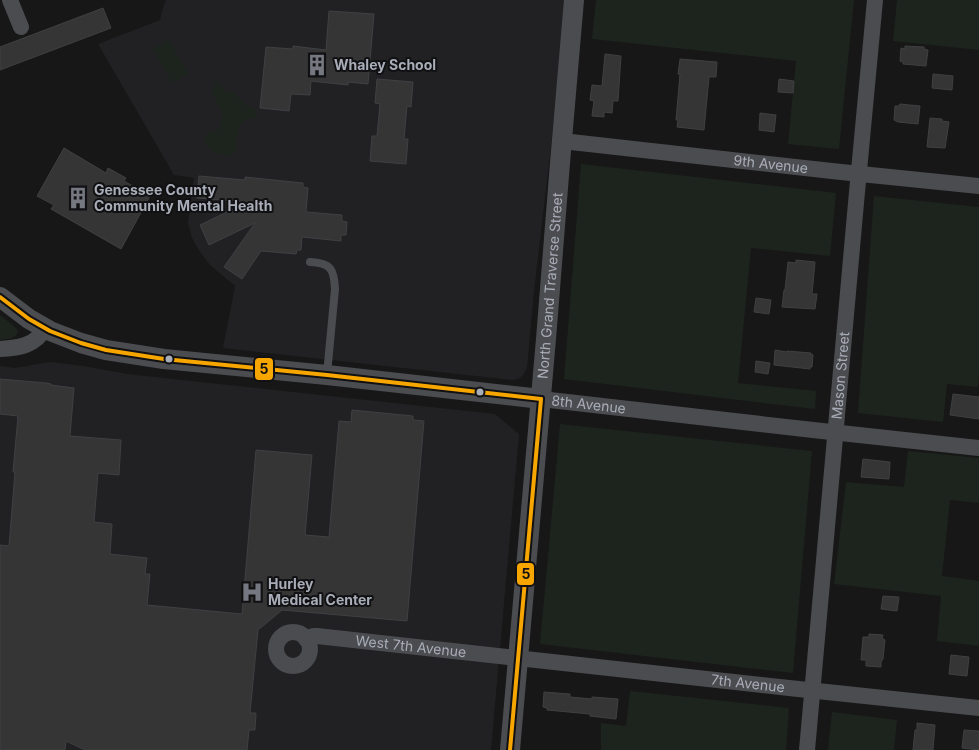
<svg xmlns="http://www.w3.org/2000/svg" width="979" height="750" font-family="Inter,sans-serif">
<rect width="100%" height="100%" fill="#171717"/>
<!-- built -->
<g fill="#212123">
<polygon points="166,0 565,0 552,138 534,291 527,368 523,375 520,378 513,380 223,348 235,286 210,265 200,252 192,238 188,223 194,178 174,175 98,44 160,20 162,11"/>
<polygon points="50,362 83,366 127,374 495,414 519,434 491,750 0,750 0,366 15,368"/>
</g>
<!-- green -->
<g fill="#1d241e">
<polygon points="596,0 854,0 839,149 788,144 796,61 592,39"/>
<polygon points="897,0 979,0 979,50 893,41"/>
<polygon points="169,40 188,74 172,83 153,49"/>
<path d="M 216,82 L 221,84 L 224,91 C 236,93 234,93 242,101 C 245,105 251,107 256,110 L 257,113 L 255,117 L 245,120 L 240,124 C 239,129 238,132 237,137 C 235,144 238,149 233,155 C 218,156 211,153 204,139 C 206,133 212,130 218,130 C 226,118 221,111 215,100 L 216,96 L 211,95 L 211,94 Z"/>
<polygon points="581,164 836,193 830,256 751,248 738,383 816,391 815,409 564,379"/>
<polygon points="874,196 979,207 979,373 978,387 947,384 943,422 858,413"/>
<path d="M 0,315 L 16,328 L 18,331 C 16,339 8,339 0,340 Z"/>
<polygon points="560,424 812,451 793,673 540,644"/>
<polygon points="908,451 979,458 979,503 950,500 942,576 979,581 979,646 937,641 941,596 834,584 846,482 904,487"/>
<polygon points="630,691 789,708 786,750 601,750 601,723 626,726"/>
<polygon points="832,712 897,720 894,750 828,750"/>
</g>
<!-- building -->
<g fill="#353536" stroke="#3f4043">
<polygon points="103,8 111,28 0,70 0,47"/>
<polygon points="329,11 374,14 368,84 348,82 348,85 311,81 310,95 291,94 289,111 260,108 266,47 293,49 293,46 326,50"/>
<polygon points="905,46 924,47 924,49 928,50 926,66 903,64 903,62 900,61 901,48 905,49"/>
<polygon points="605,54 621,56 618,101 613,101 612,113 604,112 604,117 592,116 594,101 590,100 592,85 602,86"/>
<polygon points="680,59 717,62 716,77 709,77 704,130 677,127 678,120 676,120 680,74 678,74"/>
<polygon points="933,74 953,76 952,90 932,88"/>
<polygon points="377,79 413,82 411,107 407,106 404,139 408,139 406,164 370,161 372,136 377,136 380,104 375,103"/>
<polygon points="779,79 794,81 793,93 778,92"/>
<polygon points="900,104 920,106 918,124 898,122 894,120 895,106 899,106"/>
<polygon points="760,113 776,115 774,132 759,130"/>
<polygon points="930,118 942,119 942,121 949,122 945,148 927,147"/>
<polygon points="64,148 106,173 108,168 126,178 124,181 150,196 121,249 51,209 54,205 37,196"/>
<polygon points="199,176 245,180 245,177 303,183 303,187 308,188 306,212 342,215 342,221 347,222 346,235 341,235 341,241 302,237 301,250 297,250 296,254 261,251 242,279 224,267 255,223 209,245 200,225 248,202 197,198"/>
<polygon points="796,260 815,262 812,294 817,294 815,309 782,307 784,290 785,290 788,262 796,263"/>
<polygon points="756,298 771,300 769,314 754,312"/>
<polygon points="775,350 787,352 787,351 811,353 811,354 813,355 812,367 810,367 810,369 774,365"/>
<polygon points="756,361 770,363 768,374 755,372"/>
<polygon points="0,379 46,383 51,384 51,385 74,388 70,436 121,440 119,475 98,473 94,522 112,524 110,554 147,558 145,574 150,574 147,605 242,614 256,450 312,455 305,535 329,537 339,421 351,422 352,410 413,416 413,420 424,421 407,621 282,610 258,630 250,713 256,713 255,730 249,730 247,750 85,750 66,741 65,750 0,750 0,545 9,546 15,472 13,472 18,416 0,414"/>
<polygon points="953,394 979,397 979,419 950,415"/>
<polygon points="863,459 890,462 889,479 861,477"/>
<polygon points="883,596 899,597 897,611 881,609"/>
<polygon points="869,634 883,635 882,638 885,640 883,659 881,662 881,667 866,666 866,660 861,660 863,637 869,637"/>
<polygon points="951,655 969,657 967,676 949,674"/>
<polygon points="544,692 570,694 570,697 592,699 592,697 618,699 616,719 590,716 590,714 547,710 547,708 543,707"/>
<polygon points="917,723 935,725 933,750 913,750 915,730 917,730"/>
<polygon points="964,730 979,731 979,750 962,748"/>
</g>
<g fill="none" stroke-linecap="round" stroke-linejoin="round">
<!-- service -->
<path stroke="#4b4c50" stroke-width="8" d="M 310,262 C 331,263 334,269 335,289 L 327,374"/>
<!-- minor -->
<g stroke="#4b4c50" stroke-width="16">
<polyline points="10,0 21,27"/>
<path id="s1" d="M 562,141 L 841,172 L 979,186"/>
<path d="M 0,349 C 18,348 36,346 45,328"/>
<path id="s2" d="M 541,399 L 813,430 L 979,448"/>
<circle cx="293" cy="649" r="17"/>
<path id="s3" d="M 306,639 L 313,636 L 317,636 L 789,688 L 979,708"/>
<path id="s4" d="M 807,750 L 857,192 L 875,0"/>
</g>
<!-- tertiary -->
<g stroke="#4b4c50" stroke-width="20">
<polyline points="0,297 29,319 50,331 81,343 106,350 164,359 327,375 541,399"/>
<path id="s5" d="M 510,750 L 546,339 L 560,163 L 574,0"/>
</g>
<!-- bus-1 casing -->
<g stroke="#111113" stroke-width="8">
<g id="bus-1">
<polyline points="0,297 29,319 50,331 81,343 106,350 164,359 327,375 541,399"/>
<polyline points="510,750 541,399"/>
</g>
</g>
<!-- bus-1 -->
<use href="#bus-1" stroke="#f7a600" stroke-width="4"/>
</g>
<!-- icons -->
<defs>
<g id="building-bare" transform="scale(1.725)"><path d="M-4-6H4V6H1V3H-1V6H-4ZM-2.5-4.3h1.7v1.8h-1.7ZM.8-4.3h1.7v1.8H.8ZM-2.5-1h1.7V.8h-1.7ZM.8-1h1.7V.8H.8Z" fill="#757880" stroke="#111113" stroke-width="2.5" paint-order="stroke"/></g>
<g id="hospital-bare" transform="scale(1.725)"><path d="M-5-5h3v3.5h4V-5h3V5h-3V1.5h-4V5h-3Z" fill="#757880" stroke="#111113" stroke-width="2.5" paint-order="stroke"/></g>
</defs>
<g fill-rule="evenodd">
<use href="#building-bare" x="317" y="65"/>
<use href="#building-bare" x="78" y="198"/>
<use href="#hospital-bare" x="252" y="592"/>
</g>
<!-- markers -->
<g fill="#a8adb8" stroke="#111113" stroke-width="2">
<circle cx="169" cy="359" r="4.5"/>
<circle cx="480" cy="392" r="4.5"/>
</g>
<g text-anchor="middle" stroke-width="4" stroke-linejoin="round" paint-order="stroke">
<!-- poi labels -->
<g font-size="14" font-weight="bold" fill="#a8adb8" stroke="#111113" text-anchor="start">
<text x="334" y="70">Whaley School</text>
<text x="94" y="195">Genessee County<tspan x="94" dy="16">Community Mental Health</tspan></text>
<text x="268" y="589">Hurley<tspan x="268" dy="16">Medical Center</tspan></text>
</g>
<!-- street labels -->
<g font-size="14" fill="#a8adb8" stroke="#111113">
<text dy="5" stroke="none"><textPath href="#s1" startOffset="210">9th Avenue</textPath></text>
<text dy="5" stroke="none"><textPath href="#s5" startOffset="466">North Grand Traverse Street</textPath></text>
<text dy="5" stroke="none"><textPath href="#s4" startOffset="376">Mason Street</textPath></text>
<text dy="5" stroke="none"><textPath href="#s2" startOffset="48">8th Avenue</textPath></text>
<text dy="5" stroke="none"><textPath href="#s3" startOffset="106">West 7th Avenue</textPath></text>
<text dy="5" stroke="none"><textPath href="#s3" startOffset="445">7th Avenue</textPath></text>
</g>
</g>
<g stroke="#111113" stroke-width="2">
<rect x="254" y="357" width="20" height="24" rx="5" fill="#f7a600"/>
<rect x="516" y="562" width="19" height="24" rx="5" fill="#f7a600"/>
</g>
<g font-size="14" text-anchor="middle" font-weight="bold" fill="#111">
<text x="264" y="374">5</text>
<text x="526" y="579">5</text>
</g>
</svg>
